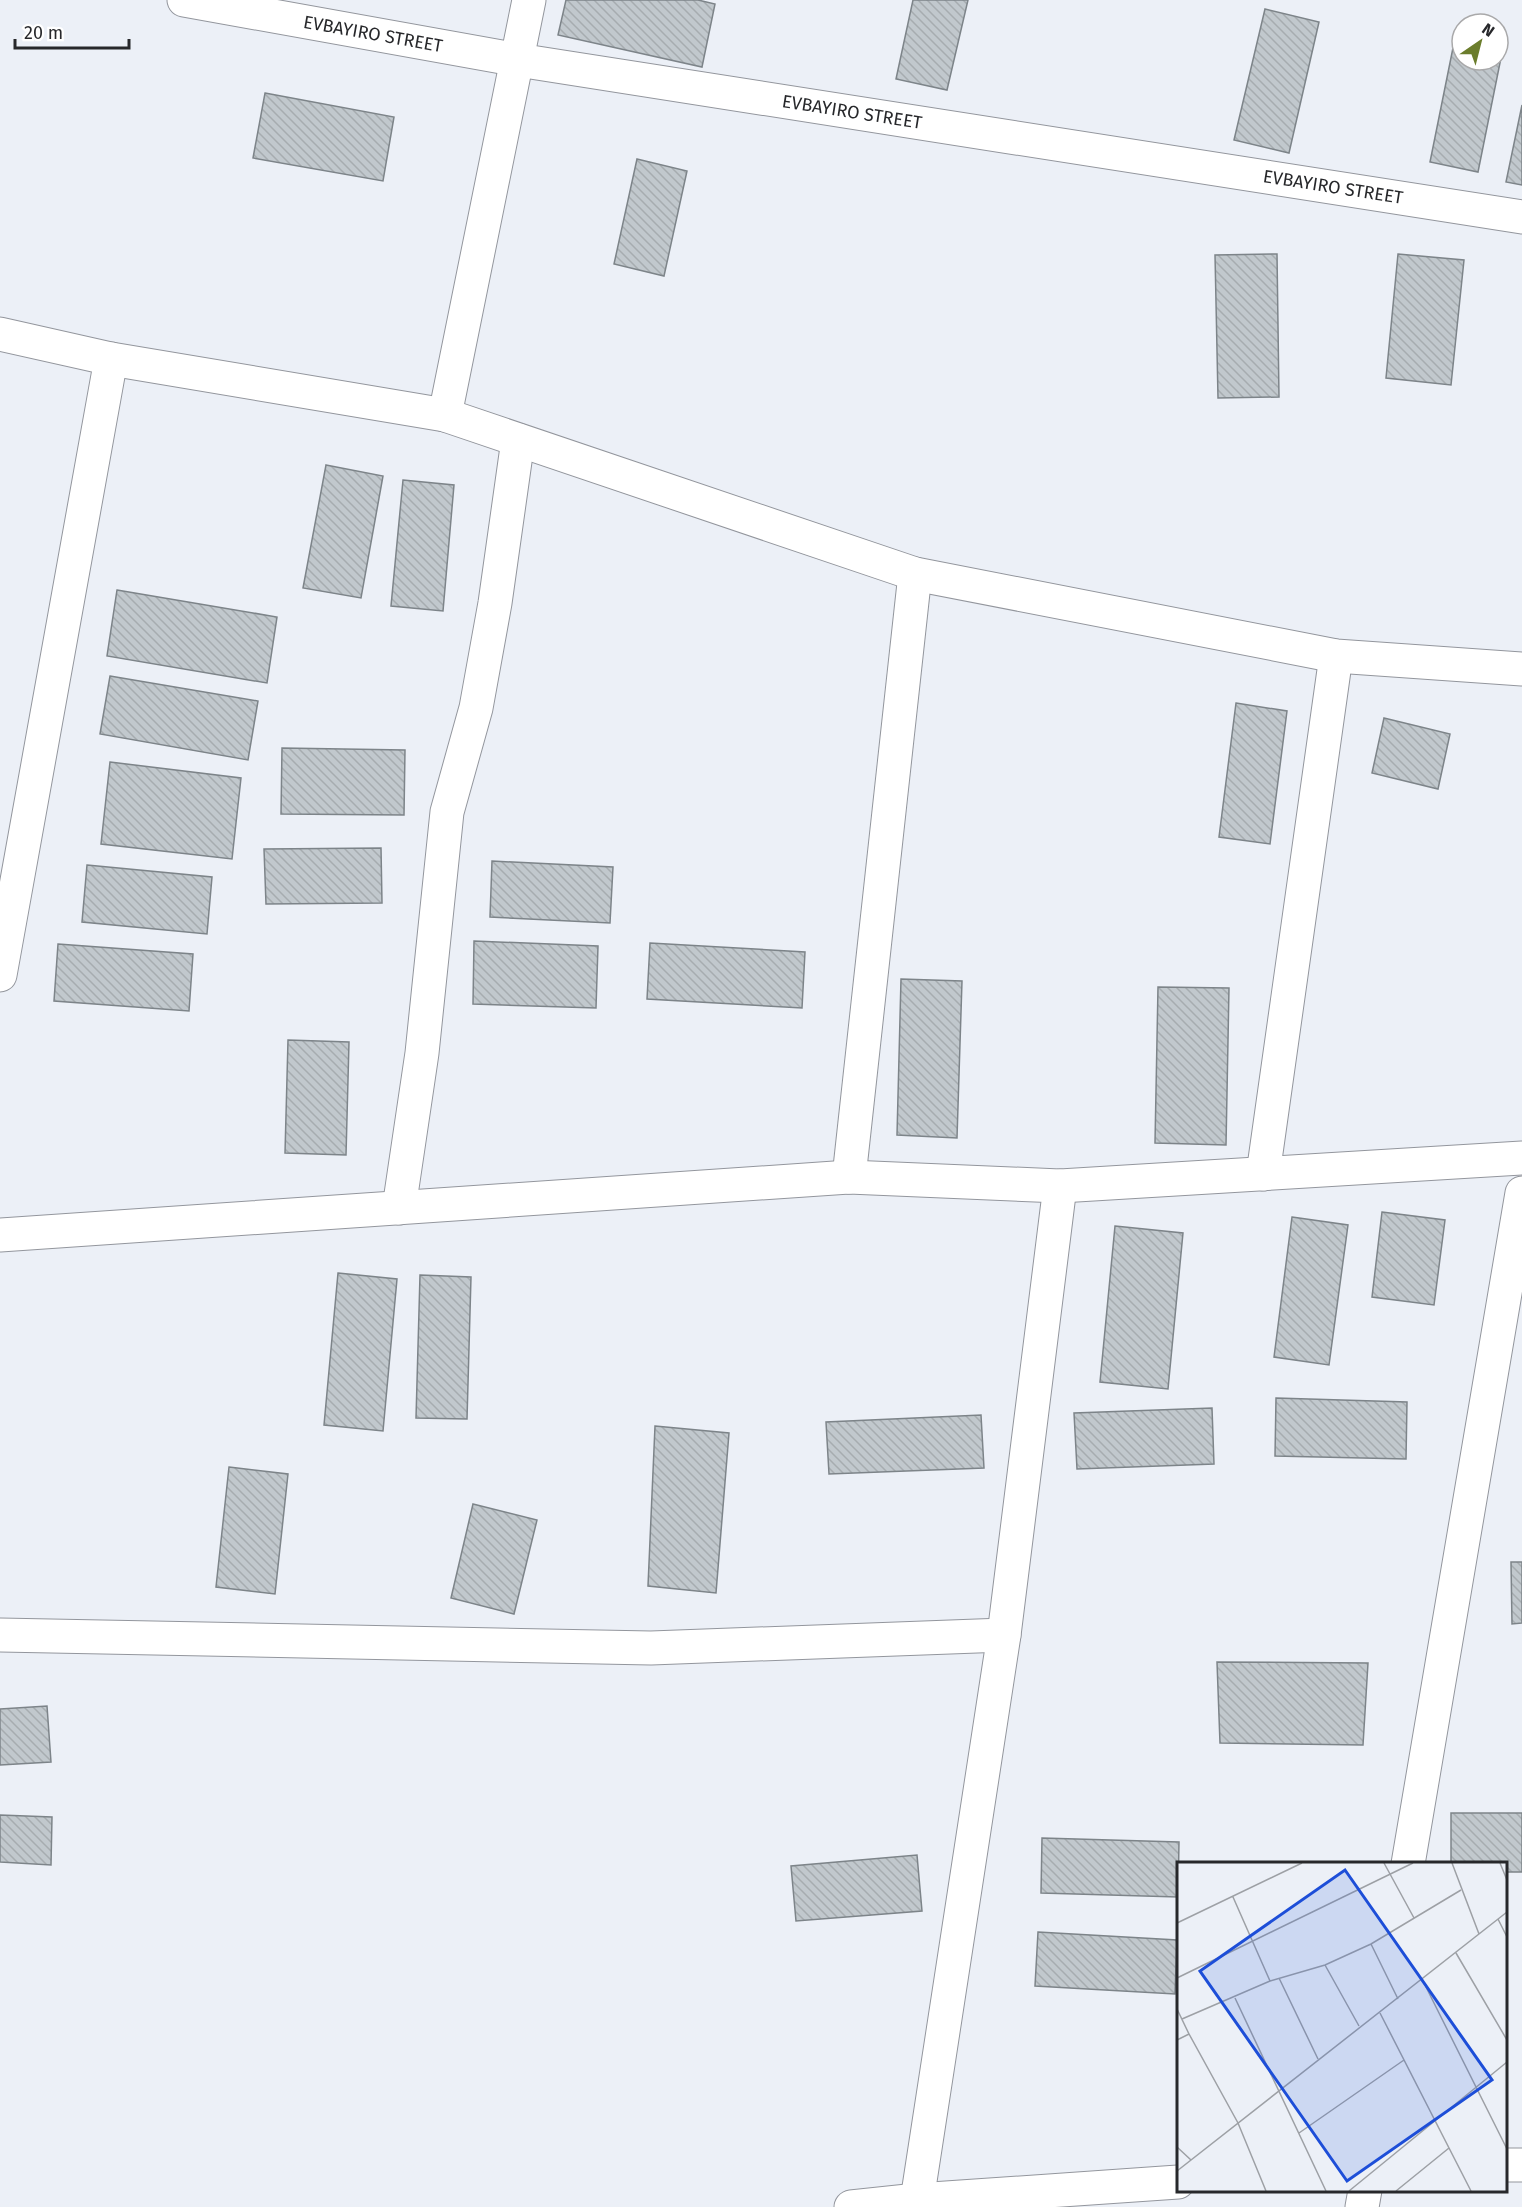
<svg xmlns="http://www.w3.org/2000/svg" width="1522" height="2207" font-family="'Fira Sans',sans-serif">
<defs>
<pattern id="building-back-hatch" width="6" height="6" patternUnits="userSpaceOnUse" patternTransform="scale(1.5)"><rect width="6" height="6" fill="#c1c8cd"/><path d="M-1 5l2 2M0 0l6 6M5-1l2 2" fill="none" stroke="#a6acb0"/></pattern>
</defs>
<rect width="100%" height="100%" fill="#ecf0f7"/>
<!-- building -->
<g fill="url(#building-back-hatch)" stroke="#7d8489" stroke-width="1.5">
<polygon points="566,0 698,0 715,4 702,67 558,35"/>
<polygon points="913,0 968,0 947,90 896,79"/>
<polygon points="1265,9 1319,22 1289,153 1234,140"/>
<polygon points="1457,28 1462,29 1462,60 1498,60 1498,36 1505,38 1478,172 1430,162"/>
<polygon points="265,93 394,117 383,181 253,158"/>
<polygon points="1522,105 1522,185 1506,182"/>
<polygon points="637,159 687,171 664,276 614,264"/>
<polygon points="1277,254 1279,397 1218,398 1215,255"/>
<polygon points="1398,254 1464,260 1451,385 1386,378"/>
<polygon points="326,465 383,476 361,598 303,588"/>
<polygon points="403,480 454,485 443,611 391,606"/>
<polygon points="117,590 277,617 267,683 107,656"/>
<polygon points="110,676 258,701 248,760 100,734"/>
<polygon points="1236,703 1287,711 1270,844 1219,837"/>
<polygon points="1384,718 1450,734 1438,789 1372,773"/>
<polygon points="282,748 405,750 404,815 281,814"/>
<polygon points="110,762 241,778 232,859 101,844"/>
<polygon points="381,848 382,903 266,904 264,849"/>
<polygon points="492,861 613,867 610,923 490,917"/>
<polygon points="87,865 212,877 207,934 82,922"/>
<polygon points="474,941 598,946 596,1008 473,1004"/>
<polygon points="650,943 805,952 802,1008 647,999"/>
<polygon points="58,944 193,954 189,1011 54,1001"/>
<polygon points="901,979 962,981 957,1138 897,1135"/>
<polygon points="1158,987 1229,988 1226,1145 1155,1143"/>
<polygon points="288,1040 349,1042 346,1155 285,1153"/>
<polygon points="1382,1212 1445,1220 1434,1305 1372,1297"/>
<polygon points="1292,1217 1348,1225 1329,1365 1274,1357"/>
<polygon points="1115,1226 1183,1233 1168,1389 1100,1382"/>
<polygon points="338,1273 397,1279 383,1431 324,1425"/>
<polygon points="420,1275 471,1277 467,1419 416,1418"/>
<polygon points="1276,1398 1407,1402 1406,1459 1275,1456"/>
<polygon points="1212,1408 1214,1464 1077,1469 1074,1413"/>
<polygon points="981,1415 984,1468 829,1474 826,1422"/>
<polygon points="655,1426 729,1433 716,1593 648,1586"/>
<polygon points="229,1467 288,1474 275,1594 216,1587"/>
<polygon points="473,1504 537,1520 514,1614 451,1598"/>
<polygon points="1511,1562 1522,1562 1522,1623 1512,1624"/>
<polygon points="1217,1662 1368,1663 1363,1745 1220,1743"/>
<polygon points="47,1706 51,1762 0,1765 0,1709"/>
<polygon points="1451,1813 1522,1813 1522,1872 1506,1872 1506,1864 1451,1864"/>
<polygon points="0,1815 52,1817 51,1865 0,1862"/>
<polygon points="1042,1838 1179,1842 1178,1897 1041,1893"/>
<polygon points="917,1855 922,1911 796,1921 791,1866"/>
<polygon points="1038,1932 1177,1940 1175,1994 1035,1986"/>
</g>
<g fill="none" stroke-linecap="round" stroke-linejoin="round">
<!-- street casing -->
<g stroke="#93969d" stroke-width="35">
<g id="street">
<polyline points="184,0 518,60 1522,217"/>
<polyline points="0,334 111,359 445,415 915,574 1336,656 1522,669"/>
<polyline points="445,415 529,0"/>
<polyline points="0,975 111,359"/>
<polyline points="1263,1174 1336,656"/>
<polyline points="849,1177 915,574"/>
<polyline points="399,1208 422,1053 447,812 476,708 495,603 518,440"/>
<polyline points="0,1235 849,1177 1060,1186 1522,1158"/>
<polyline points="0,1635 651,1648 1004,1635"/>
<polyline points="1408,1864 1522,1193"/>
<polyline points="1506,2165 1522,2165"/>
<polyline points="851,2207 917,2200 1178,2182"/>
<polyline points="916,2207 1004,1635 1060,1186"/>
<polyline points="1362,2207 1365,2190"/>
</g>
</g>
<!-- street -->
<use href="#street" stroke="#fff" stroke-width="33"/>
</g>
<g text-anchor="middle" stroke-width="5" stroke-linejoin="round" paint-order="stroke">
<!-- street labels -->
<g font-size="18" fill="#27282b" stroke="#fff">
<text transform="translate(373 34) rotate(10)" y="6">EVBAYIRO STREET</text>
<text transform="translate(852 112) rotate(9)" y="6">EVBAYIRO STREET</text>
<text transform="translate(1333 187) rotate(9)" y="6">EVBAYIRO STREET</text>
</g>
</g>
<!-- overview -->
<g transform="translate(1177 1862)">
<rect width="330" height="330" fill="#ecf0f7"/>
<path fill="none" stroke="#9da0a5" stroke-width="1.5" d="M 207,1 L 237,56M 275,1 L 302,72M 323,1 L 330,18M 56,35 L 93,119M 321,57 L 330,75M 0,61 L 125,1M 194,82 L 221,137M 279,91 L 330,178M 148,103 L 182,164M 0,116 L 236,1M 102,116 L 141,197M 245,117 L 330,287M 58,136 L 149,329M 0,147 L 12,172M 203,151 L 294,329M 5,157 L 93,119 L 148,103 L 194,82 L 284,28M 0,178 L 12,172 L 61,261 L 89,329M 122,271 L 227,198M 0,285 L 14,298M 0,309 L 330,50M 172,329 L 330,200M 219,329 L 272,286"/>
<path fill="#1d4ed8" fill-opacity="0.15" stroke="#1d4ed8" stroke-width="3" d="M 168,8 L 315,218 L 170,319 L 23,109 Z"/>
<rect width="330" height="330" fill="none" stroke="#27282b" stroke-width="3"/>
</g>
<!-- north arrow -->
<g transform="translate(1480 42) rotate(35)"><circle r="28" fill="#ffffff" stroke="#a9a9aa" stroke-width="1.5"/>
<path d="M0-4.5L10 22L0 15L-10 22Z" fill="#6b7d2c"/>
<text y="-9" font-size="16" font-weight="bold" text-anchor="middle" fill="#27282b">N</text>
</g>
<!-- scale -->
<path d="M15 39v9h114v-9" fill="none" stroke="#27282b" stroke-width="3"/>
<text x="24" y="39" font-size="18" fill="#27282b" stroke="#ffffff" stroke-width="4.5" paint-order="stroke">20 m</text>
</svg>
